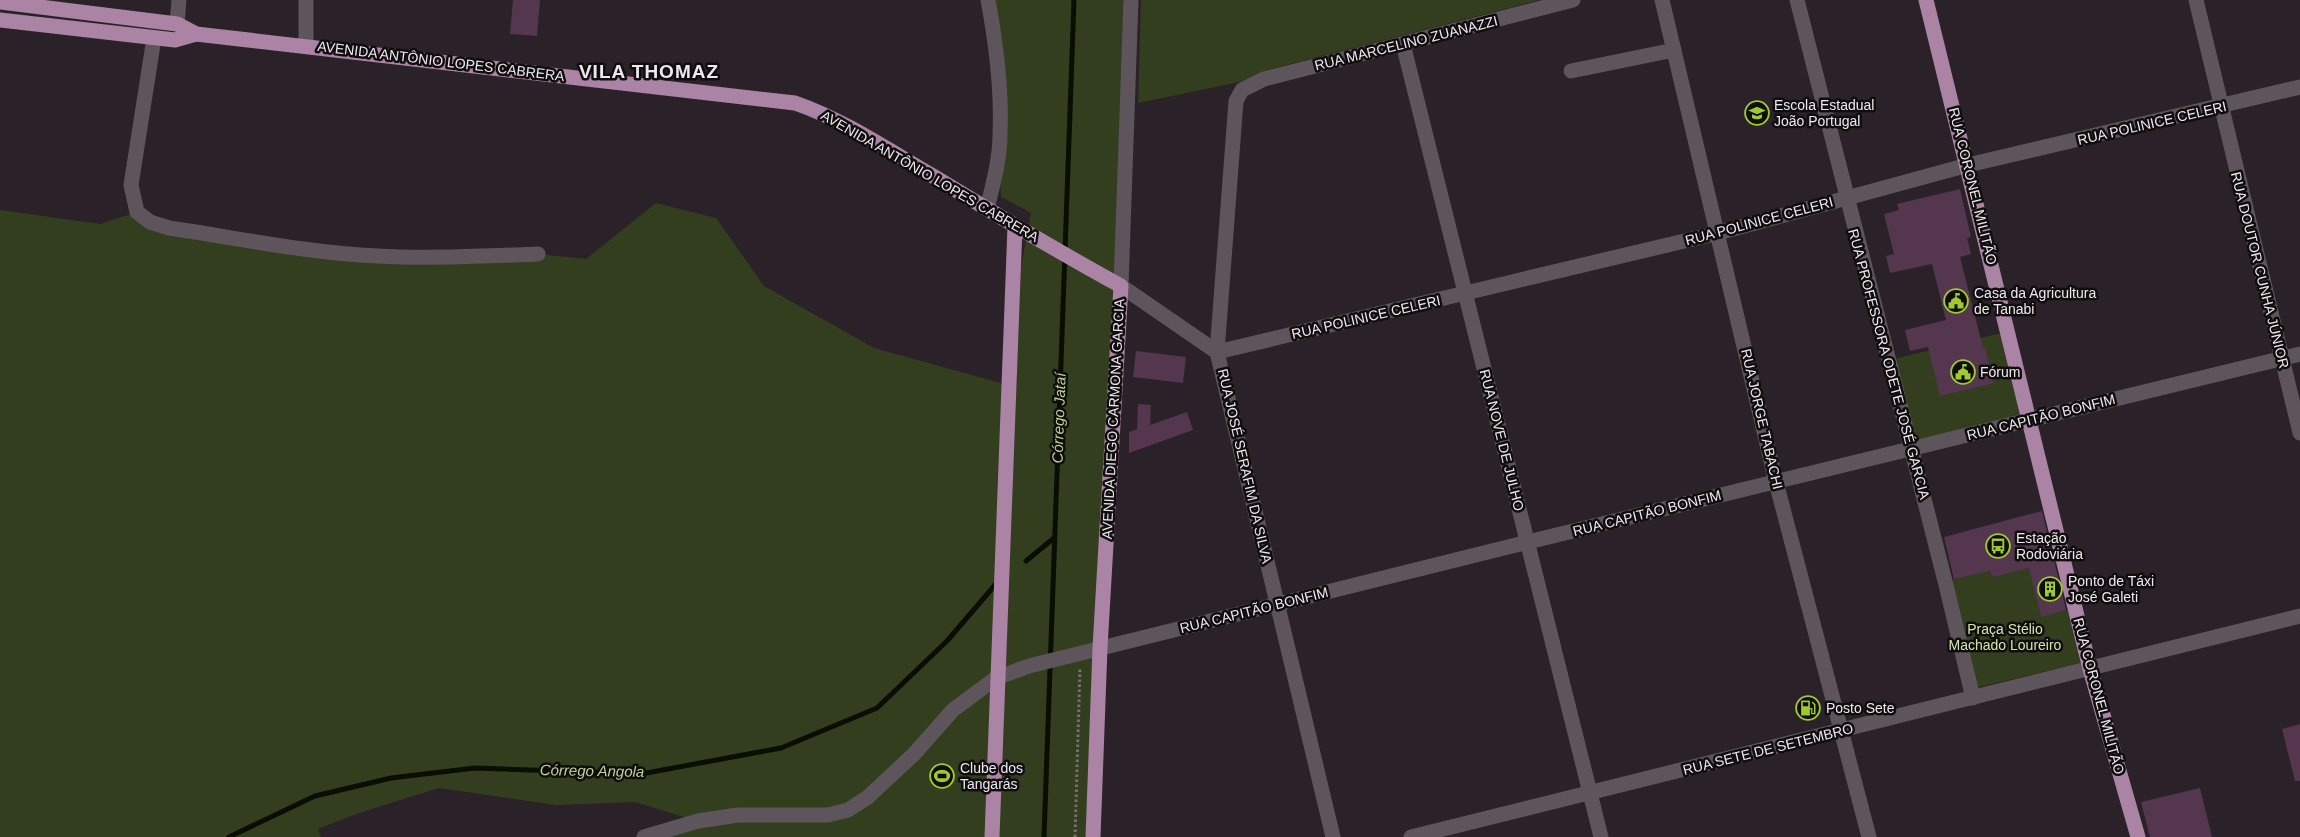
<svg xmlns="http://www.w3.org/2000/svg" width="2300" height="837" font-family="Helvetica,sans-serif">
<rect width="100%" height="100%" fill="#2a2228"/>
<!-- green -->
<g fill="#333e1f" fill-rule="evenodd">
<polygon points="993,0 1128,0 1124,107 1086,837 999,837 1021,268 1031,213 1001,197"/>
<polygon points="1141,0 1540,0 1271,69 1249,80 1138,103"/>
<polygon points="656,203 716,218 764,286 874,348 1008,385 992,837 644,837 697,821 635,802 556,805 439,788 359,813 318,829 321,837 0,837 0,210 100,224 137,212 143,217 311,250 538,254 586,259"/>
<path d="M 2006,332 L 2027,416 L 1911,444 L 1890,360 ZM 1985,348 L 1994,383 L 1932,360 Z"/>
<polygon points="2058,554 2059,561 2030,569 2041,616 2071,609 2085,662 1975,688 1949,580 1990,571 1993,577 2012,572 2011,566"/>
</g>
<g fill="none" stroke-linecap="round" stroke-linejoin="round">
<!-- stream -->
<g stroke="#080f00" stroke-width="5">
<polyline points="1026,561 1054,538"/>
<polyline points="229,837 315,796 391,778 475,768 641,774 781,748 877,708 947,641 995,585"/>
<polyline points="1044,837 1074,0"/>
</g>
</g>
<!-- building -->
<g fill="#54374f">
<polygon points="513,0 540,0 537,36 510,34"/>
<polygon points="1960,189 1971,237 1967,238 1971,254 1960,257 1983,348 1985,347 1994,383 1940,396 1928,347 1910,351 1905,330 1946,320 1932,264 1890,273 1886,256 1894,254 1884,214 1899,210 1897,204"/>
<polygon points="1136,351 1186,357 1183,383 1133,377"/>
<polygon points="1138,404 1151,405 1150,425 1187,412 1193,430 1129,453 1129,432 1137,429"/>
<polygon points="2042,511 2066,610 2041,617 2029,568 1993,577 1990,571 1954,579 1944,537"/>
<polygon points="2300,724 2300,781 2295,781 2282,729"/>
<polygon points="2200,788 2212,837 2150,837 2141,802"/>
</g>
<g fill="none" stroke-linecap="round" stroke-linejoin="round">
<!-- path -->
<polyline stroke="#766f75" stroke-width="3" stroke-dasharray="2.5 2.5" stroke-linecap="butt" points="1075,837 1080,668"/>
<!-- minor -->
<g stroke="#5e545c" stroke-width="15">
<polyline points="306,0 306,45"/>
<polyline points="1131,0 1121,286 1217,352"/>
<polyline points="1662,0 1776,482 1869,837"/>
<polyline points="1797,0 1946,585 1973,698"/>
<polyline points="2196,0 2300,433"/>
<polyline points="177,24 179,0"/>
<path d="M 154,38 L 131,185 L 137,212 L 150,222 L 169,228 C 238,238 308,253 377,256 C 431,259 484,256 538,254"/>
<polyline points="1403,44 1601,837"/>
<polyline points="1571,71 1674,50"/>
<path d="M 987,209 C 993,184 1000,159 1000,134 C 1002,89 996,43 988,0"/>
<polyline points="1217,352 1718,233 1968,165 2300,87"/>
<polyline points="644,837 698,821 738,815 828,815 848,810 868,797 914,754 953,710 996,678 1029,666 1528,542 2300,354"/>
<polyline points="1333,837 1217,352 1236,101 1242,90 1264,79 1573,0"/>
<polyline points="1411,837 2300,616"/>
</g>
<!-- major -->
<g stroke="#ab83a4" stroke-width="15">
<polyline points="1926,0 2090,669 2138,837"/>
<path d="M 0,2 L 177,24 L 196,34 L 795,103 C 844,120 888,150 933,176 C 995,214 1057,251 1121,286 L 1100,648 L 1093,837"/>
<polyline points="0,20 175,40 196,34"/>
<polyline points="992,837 1015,226"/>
</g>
</g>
<!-- icons -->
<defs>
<g id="school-ring" transform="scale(1.25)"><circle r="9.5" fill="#100d0f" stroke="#9eca2f" stroke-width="1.5"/><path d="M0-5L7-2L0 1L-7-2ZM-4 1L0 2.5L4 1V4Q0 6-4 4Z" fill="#9eca2f"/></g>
<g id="civic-ring" transform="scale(1.25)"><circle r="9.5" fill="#100d0f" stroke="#9eca2f" stroke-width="1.5"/><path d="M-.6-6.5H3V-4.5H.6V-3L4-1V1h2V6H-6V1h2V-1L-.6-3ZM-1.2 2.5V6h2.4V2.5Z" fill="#9eca2f"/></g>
<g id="bus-ring" transform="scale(1.25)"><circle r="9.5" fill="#100d0f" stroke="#9eca2f" stroke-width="1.5"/><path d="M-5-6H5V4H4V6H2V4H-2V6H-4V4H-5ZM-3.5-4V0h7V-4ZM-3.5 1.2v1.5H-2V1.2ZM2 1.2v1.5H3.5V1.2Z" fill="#9eca2f"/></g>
<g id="building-ring" transform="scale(1.25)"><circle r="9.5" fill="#100d0f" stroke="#9eca2f" stroke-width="1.5"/><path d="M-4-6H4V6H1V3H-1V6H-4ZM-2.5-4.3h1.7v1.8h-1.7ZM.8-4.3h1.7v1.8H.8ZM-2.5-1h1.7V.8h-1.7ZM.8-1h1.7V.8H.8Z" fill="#9eca2f"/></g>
<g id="fuel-ring" transform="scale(1.25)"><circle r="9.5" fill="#100d0f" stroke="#9eca2f" stroke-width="1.5"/><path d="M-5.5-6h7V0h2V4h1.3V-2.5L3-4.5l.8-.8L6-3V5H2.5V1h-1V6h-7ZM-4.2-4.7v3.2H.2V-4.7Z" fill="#9eca2f"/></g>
<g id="stadium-ring" transform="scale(1.25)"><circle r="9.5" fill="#100d0f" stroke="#9eca2f" stroke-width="1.5"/><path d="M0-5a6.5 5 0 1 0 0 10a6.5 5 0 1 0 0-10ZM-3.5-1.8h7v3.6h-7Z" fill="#9eca2f"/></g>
</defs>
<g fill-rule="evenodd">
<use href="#school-ring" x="1757" y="113"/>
<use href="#civic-ring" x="1956" y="301"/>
<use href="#civic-ring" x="1963" y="372"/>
<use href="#bus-ring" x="1998" y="546"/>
<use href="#building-ring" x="2050" y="589"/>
<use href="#fuel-ring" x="1808" y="708"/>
<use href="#stadium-ring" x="942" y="776"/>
</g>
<g text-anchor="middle" stroke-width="5" stroke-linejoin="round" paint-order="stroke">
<!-- street labels -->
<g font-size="14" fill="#eee8ed" stroke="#100d0f">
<text transform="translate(1406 43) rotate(-14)" y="5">RUA MARCELINO ZUANAZZI</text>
<text transform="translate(441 61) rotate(7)" y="5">AVENIDA ANTÔNIO LOPES CABRERA</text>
<text transform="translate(2152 123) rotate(-13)" y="5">RUA POLINICE CELERI</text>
<text transform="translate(930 176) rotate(30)" y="5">AVENIDA ANTÔNIO LOPES CABRERA</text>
<text transform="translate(1973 186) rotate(76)" y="5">RUA CORONEL MILITÃO</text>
<text transform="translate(1759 221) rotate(-15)" y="5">RUA POLINICE CELERI</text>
<text transform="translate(2260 270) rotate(76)" y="5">RUA DOUTOR CUNHA JÚNIOR</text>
<text transform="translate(1366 317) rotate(-13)" y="5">RUA POLINICE CELERI</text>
<text transform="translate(1889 364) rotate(75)" y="5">RUA PROFESSORA ODETE JOSÉ GARCIA</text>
<text transform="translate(2041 417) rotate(-14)" y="5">RUA CAPITÃO BONFIM</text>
<text transform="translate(1113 419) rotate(-87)" y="5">AVENIDA DIEGO CARMONA GARCIA</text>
<text transform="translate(1762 419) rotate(77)" y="5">RUA JORGE TABACHI</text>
<text transform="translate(1502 440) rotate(76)" y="5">RUA NOVE DE JULHO</text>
<text transform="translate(1245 466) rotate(77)" y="5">RUA JOSÉ SERAFIM DA SILVA</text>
<text transform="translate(1647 513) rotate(-14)" y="5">RUA CAPITÃO BONFIM</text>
<text transform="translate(1254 610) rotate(-14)" y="5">RUA CAPITÃO BONFIM</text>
<text transform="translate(2099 696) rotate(75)" y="5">RUA CORONEL MILITÃO</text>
<text transform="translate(1768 749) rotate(-14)" y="5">RUA SETE DE SETEMBRO</text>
</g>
<!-- poi labels -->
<g font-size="14" fill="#eee8ed" stroke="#100d0f" text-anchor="start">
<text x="1774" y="110">Escola Estadual<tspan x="1774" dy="16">João Portugal</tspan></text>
<text x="1974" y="298">Casa da Agricultura<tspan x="1974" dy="16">de Tanabi</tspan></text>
<text x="1980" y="377">Fórum</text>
<text x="2016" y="543">Estação<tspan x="2016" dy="16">Rodoviária</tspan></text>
<text x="2068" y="586">Ponto de Táxi<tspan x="2068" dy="16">José Galeti</tspan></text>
<text x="1826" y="713">Posto Sete</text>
<text x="960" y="773">Clube dos<tspan x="960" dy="16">Tangarás</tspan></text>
</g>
<!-- park labels -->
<g font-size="14" fill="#d0e7a9" stroke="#100d0f">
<text x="2005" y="634">Praça Stélio<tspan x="2005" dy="16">Machado Loureiro</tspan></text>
</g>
<!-- water labels -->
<g font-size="15" font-style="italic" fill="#bdd497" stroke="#100d0f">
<text transform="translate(1059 418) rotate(-88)" y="5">Córrego Jataí</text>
<text transform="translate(592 771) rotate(1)" y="5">Córrego Angola</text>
</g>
<!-- district labels -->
<g font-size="19" font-weight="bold" letter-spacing="1" fill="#eee8ed" stroke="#100d0f">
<text x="649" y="78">VILA THOMAZ</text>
</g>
</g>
</svg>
